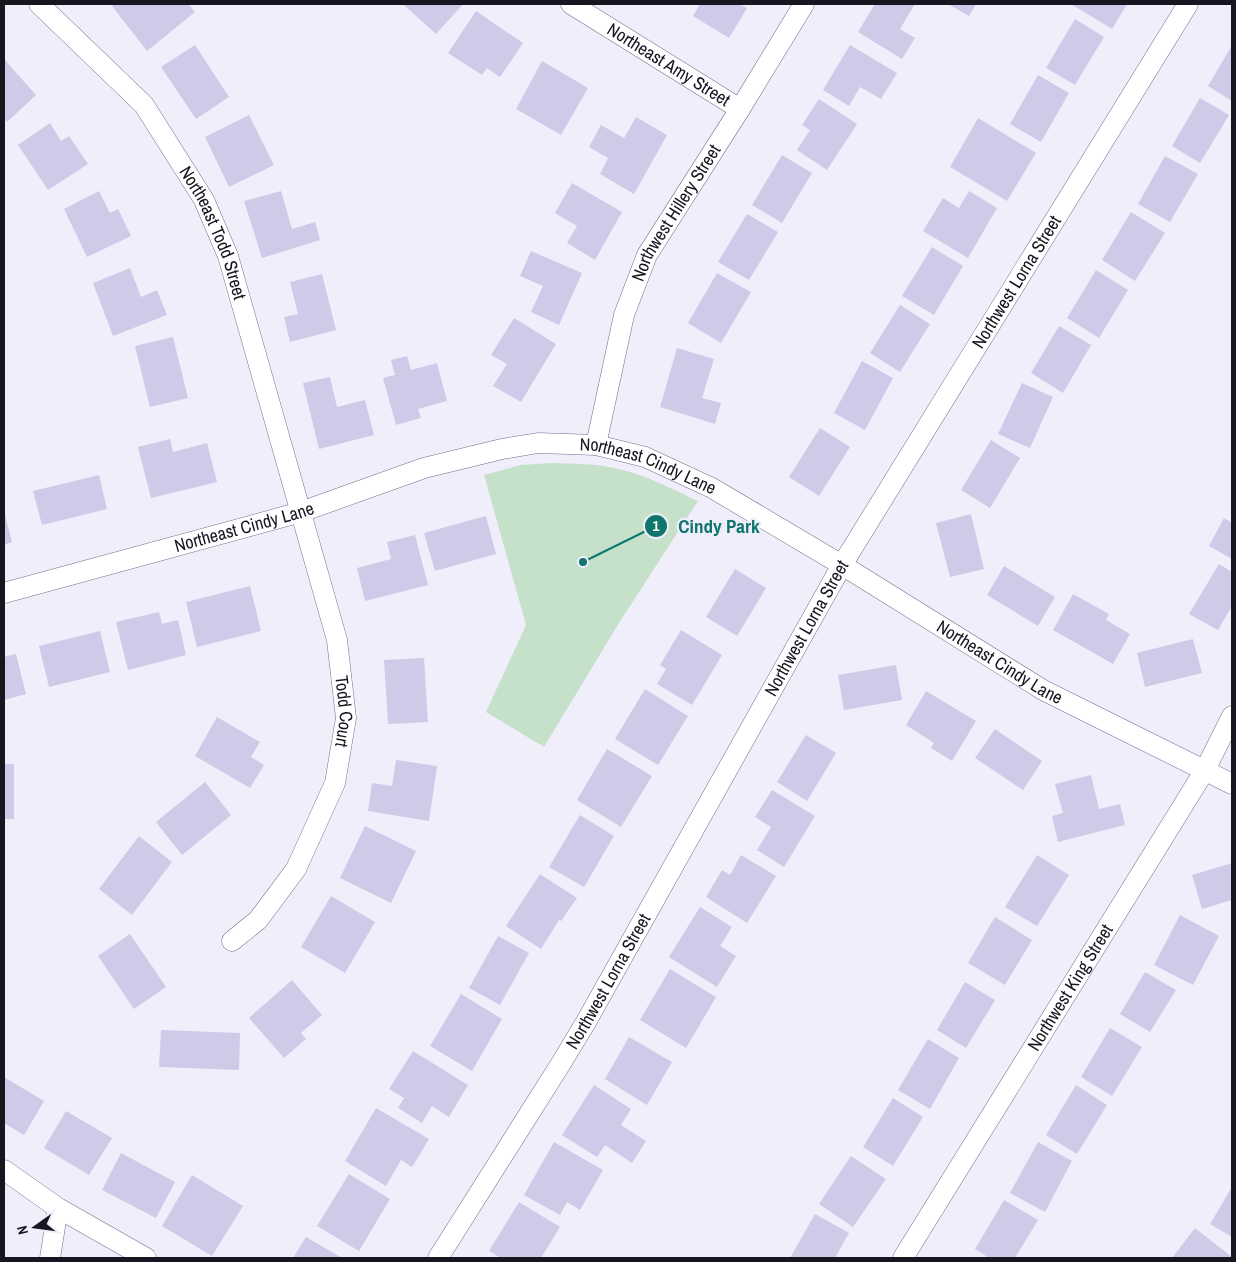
<svg xmlns="http://www.w3.org/2000/svg" width="1236" height="1262" font-family="'Archivo Narrow',sans-serif">
<rect width="100%" height="100%" fill="#f1eefc"/>
<!-- green -->
<path fill="#c6e1ca" d="M 551,463 C 574,464 596,463 618,469 C 646,475 672,489 698,501 L 619,623 L 544,747 L 486,712 L 526,625 L 484,475 L 521,465 Z"/>
<!-- building -->
<g fill="#d0c9e8">
<polygon points="114,4 188,4 195,12 147,51 112,6"/>
<polygon points="403,4 463,4 436,34"/>
<polygon points="700,4 739,4 747,8 729,38 693,16"/>
<polygon points="875,4 915,4 900,29 915,38 902,59 858,32"/>
<polygon points="948,4 976,4 969,16"/>
<polygon points="1071,4 1127,4 1112,29"/>
<polygon points="476,11 523,43 500,77 487,68 482,75 448,53"/>
<polygon points="1075,19 1104,37 1075,85 1046,68"/>
<polygon points="195,45 229,97 196,119 161,67"/>
<polygon points="850,45 897,73 881,99 860,87 849,106 823,90"/>
<polygon points="1232,45 1232,101 1208,86"/>
<polygon points="4,59 36,95 7,122 4,118"/>
<polygon points="542,61 588,88 561,135 516,109"/>
<polygon points="1038,75 1069,93 1041,142 1010,124"/>
<polygon points="1200,98 1229,115 1200,163 1172,146"/>
<polygon points="819,99 857,124 827,170 797,150 810,130 802,125"/>
<polygon points="249,115 274,165 229,187 205,137"/>
<polygon points="636,117 667,135 634,194 600,174 608,158 589,147 601,125 624,138"/>
<polygon points="978,118 1036,153 1007,201 950,167"/>
<polygon points="50,123 61,141 69,136 88,164 48,190 18,145"/>
<polygon points="782,155 812,173 782,223 752,205"/>
<polygon points="1165,156 1198,174 1170,222 1138,204"/>
<polygon points="572,183 622,212 595,260 567,243 577,226 555,213"/>
<polygon points="99,191 110,213 118,209 131,236 87,257 64,209"/>
<polygon points="281,191 292,229 315,222 320,240 262,258 244,201"/>
<polygon points="969,191 997,208 968,258 923,231 943,198 959,208"/>
<polygon points="1131,212 1165,233 1135,281 1102,260"/>
<polygon points="747,214 778,232 749,280 718,262"/>
<polygon points="932,247 963,266 934,315 902,296"/>
<polygon points="531,251 582,273 559,325 531,312 543,286 520,276"/>
<polygon points="130,268 141,297 157,290 167,315 113,336 93,283"/>
<polygon points="1096,270 1128,290 1099,338 1067,318"/>
<polygon points="717,273 751,292 721,343 688,323"/>
<polygon points="322,274 336,330 290,342 284,317 298,314 290,282"/>
<polygon points="900,305 930,324 900,372 870,353"/>
<polygon points="514,318 556,344 521,402 493,386 507,364 491,355"/>
<polygon points="1059,326 1091,345 1063,393 1031,373"/>
<polygon points="173,337 188,398 150,407 135,346"/>
<polygon points="677,348 714,359 702,398 721,403 715,424 660,407"/>
<polygon points="407,356 411,370 437,363 447,401 418,409 421,418 396,425 383,378 395,375 391,360"/>
<polygon points="862,361 893,378 865,430 834,413"/>
<polygon points="330,377 337,407 365,400 374,435 319,449 303,383"/>
<polygon points="1022,383 1053,397 1030,448 998,434"/>
<polygon points="820,428 850,447 819,496 789,477"/>
<polygon points="170,439 173,452 207,443 217,482 151,498 138,447"/>
<polygon points="991,440 1020,458 990,508 961,490"/>
<polygon points="99,475 107,509 42,525 33,491"/>
<polygon points="4,511 12,542 4,545"/>
<polygon points="971,514 984,569 950,577 936,523"/>
<polygon points="486,516 496,554 435,571 424,533"/>
<polygon points="1224,518 1232,523 1232,559 1209,546"/>
<polygon points="415,535 428,585 365,601 357,568 391,559 387,542"/>
<polygon points="1219,564 1232,572 1232,606 1218,630 1189,614"/>
<polygon points="1004,566 1055,597 1038,626 987,595"/>
<polygon points="735,569 766,588 737,636 706,617"/>
<polygon points="250,586 261,631 197,647 186,602"/>
<polygon points="1073,594 1109,614 1106,620 1130,634 1113,664 1053,630"/>
<polygon points="159,612 162,624 178,620 186,655 128,670 116,622"/>
<polygon points="681,630 722,655 692,705 657,684 666,669 660,665"/>
<polygon points="100,631 110,672 49,687 39,646"/>
<polygon points="1193,639 1202,673 1145,687 1137,653"/>
<polygon points="16,654 26,694 4,700 4,657"/>
<polygon points="424,658 428,722 388,724 384,660"/>
<polygon points="896,665 902,700 844,710 838,675"/>
<polygon points="645,689 688,716 658,765 615,739"/>
<polygon points="926,691 976,721 952,761 931,748 934,743 906,725"/>
<polygon points="217,717 260,742 251,757 264,765 250,788 195,756"/>
<polygon points="995,729 1042,761 1023,790 975,758"/>
<polygon points="806,735 836,753 807,801 777,782"/>
<polygon points="607,749 652,776 621,827 577,800"/>
<polygon points="396,760 437,766 429,821 368,811 372,783 392,786"/>
<rect x="4" y="764" width="10" height="55"/>
<polygon points="1091,775 1099,809 1120,804 1125,825 1058,842 1052,816 1063,813 1055,784"/>
<polygon points="205,782 231,815 182,855 156,822"/>
<polygon points="772,790 815,816 784,867 757,850 771,827 755,817"/>
<polygon points="580,815 614,836 584,887 549,867"/>
<polygon points="365,826 416,851 391,903 340,878"/>
<polygon points="139,836 172,862 132,915 99,889"/>
<polygon points="741,855 776,876 747,923 706,897 722,870 730,875"/>
<polygon points="1037,855 1069,875 1037,926 1005,907"/>
<polygon points="1232,863 1232,900 1202,909 1192,875"/>
<polygon points="540,874 577,898 561,921 559,920 541,949 506,926"/>
<polygon points="331,896 375,922 345,973 301,947"/>
<polygon points="700,907 732,927 720,946 736,956 717,987 669,957"/>
<polygon points="1180,915 1219,936 1193,985 1154,965"/>
<polygon points="995,917 1032,940 1005,985 968,963"/>
<polygon points="130,934 166,987 134,1009 98,956"/>
<polygon points="498,936 529,953 500,1005 469,988"/>
<polygon points="670,969 716,997 686,1048 640,1020"/>
<polygon points="1145,972 1176,990 1150,1032 1120,1014"/>
<polygon points="292,980 322,1015 301,1033 306,1039 284,1058 249,1018"/>
<polygon points="965,982 995,1000 966,1048 937,1030"/>
<polygon points="461,994 502,1019 472,1071 430,1046"/>
<polygon points="1110,1028 1142,1047 1112,1096 1081,1077"/>
<polygon points="161,1030 240,1033 239,1070 159,1067"/>
<polygon points="629,1037 672,1062 647,1105 605,1079"/>
<polygon points="928,1039 959,1058 930,1109 898,1090"/>
<polygon points="413,1051 468,1085 449,1117 432,1106 422,1123 398,1108 404,1098 389,1089"/>
<polygon points="4,1077 44,1101 24,1135 4,1123"/>
<polygon points="594,1085 631,1109 621,1125 646,1141 632,1163 605,1145 597,1157 562,1135"/>
<polygon points="1076,1085 1107,1105 1077,1154 1046,1135"/>
<polygon points="893,1098 923,1117 893,1166 863,1147"/>
<polygon points="376,1108 429,1139 412,1167 401,1160 386,1186 345,1161"/>
<polygon points="66,1111 112,1138 89,1175 44,1148"/>
<polygon points="554,1142 603,1170 580,1210 567,1202 560,1215 524,1195"/>
<polygon points="1038,1142 1072,1161 1045,1212 1010,1193"/>
<polygon points="121,1153 175,1182 156,1218 102,1190"/>
<polygon points="851,1156 886,1179 853,1227 819,1204"/>
<polygon points="349,1174 390,1199 359,1251 317,1226"/>
<polygon points="192,1175 243,1206 212,1256 162,1226"/>
<polygon points="1232,1187 1232,1237 1210,1224"/>
<polygon points="1004,1200 1038,1220 1015,1258 989,1258 975,1249"/>
<polygon points="519,1202 560,1227 541,1258 501,1258 489,1251"/>
<polygon points="815,1214 849,1233 835,1258 790,1258"/>
<polygon points="1195,1228 1232,1257 1232,1258 1172,1258"/>
<polygon points="306,1237 342,1258 293,1258"/>
</g>
<g fill="none" stroke-linecap="round" stroke-linejoin="round">
<!-- minor casing -->
<g stroke="#756d8b" stroke-width="21">
<g id="minor">
<path id="s1" d="M 39,4 L 144,105 L 204,200 L 228,256 L 337,640 L 346,718 L 335,783 L 296,869 L 258,920 L 232,941"/>
<path id="s2" d="M 571,4 L 740,109"/>
<path id="s3" d="M 596,445 L 624,315 L 647,255 L 740,109 L 804,4"/>
<path id="s4" d="M 4,593 L 301,512 L 424,468 L 502,449 L 538,443 L 596,445 L 645,457 L 712,488 L 842,565 L 1043,690 L 1232,784"/>
<polyline points="4,1170 58,1208 146,1258"/>
<polyline points="50,1258 58,1208"/>
<path id="s5" d="M 438,1258 L 560,1065 L 586,1022 L 842,565 L 1188,4"/>
<path id="s6" d="M 903,1258 L 1205,770 L 1232,716"/>
</g>
</g>
<!-- minor -->
<use href="#minor" stroke="#fff" stroke-width="20"/>
</g>
<g text-anchor="middle" stroke-width="4.5" stroke-linejoin="round" paint-order="stroke">
<!-- street labels -->
<g font-size="18" fill="#181521" stroke="#f1eefc">
<text dy="6" stroke="none"><textPath href="#s2" startOffset="115">Northeast Amy Street</textPath></text>
<text dy="6" stroke="none"><textPath href="#s3" startOffset="248">Northwest Hillery Street</textPath></text>
<text dy="6" stroke="none"><textPath href="#s1" startOffset="292">Northeast Todd Street</textPath></text>
<text dy="6" stroke="none"><textPath href="#s5" startOffset="1135">Northwest Lorna Street</textPath></text>
<text dy="6" stroke="none"><textPath href="#s4" startOffset="669">Northeast Cindy Lane</textPath></text>
<text dy="6" stroke="none"><textPath href="#s4" startOffset="249">Northeast Cindy Lane</textPath></text>
<text dy="6" stroke="none"><textPath href="#s5" startOffset="730">Northwest Lorna Street</textPath></text>
<text dy="6" stroke="none"><textPath href="#s4" startOffset="1074">Northeast Cindy Lane</textPath></text>
<text dy="6" stroke="none"><textPath href="#s1" startOffset="790">Todd Court</textPath></text>
<text dy="6" stroke="none"><textPath href="#s5" startOffset="325">Northwest Lorna Street</textPath></text>
<text dy="6" stroke="none"><textPath href="#s6" startOffset="318">Northwest King Street</textPath></text>
</g>
</g>
<!-- callouts -->
<path fill="none" stroke="#0f766e" stroke-width="2" d="M583 562L656 526"/>
<g fill="#0f766e" stroke="#f1eefc" stroke-width="2">
<circle cx="583" cy="562" r="5"/>
<circle cx="656" cy="526" r="12"/>
</g>
<g font-size="15" text-anchor="middle" font-weight="bold" fill="#fff">
<text x="656" y="531">1</text>
</g>
<g font-size="19" text-anchor="middle" font-weight="bold" fill="#0f766e" stroke="#f1eefc" stroke-width="4.5" stroke-linejoin="round" paint-order="stroke">
<text x="719" y="533">Cindy Park</text>
</g>
<!-- border -->
<rect width="1236" height="1262" fill="none" stroke="#181521" stroke-width="10"/>
<!-- north arrow -->
<g transform="translate(35 1227) rotate(256)" stroke="#f1eefc" stroke-width="4" paint-order="stroke">
<path d="M0-4L9 19L0 12L-9 19Z" fill="#181521"/>
<text y="-8" font-size="14" font-weight="bold" text-anchor="middle" fill="#181521">N</text>
</g>
</svg>
